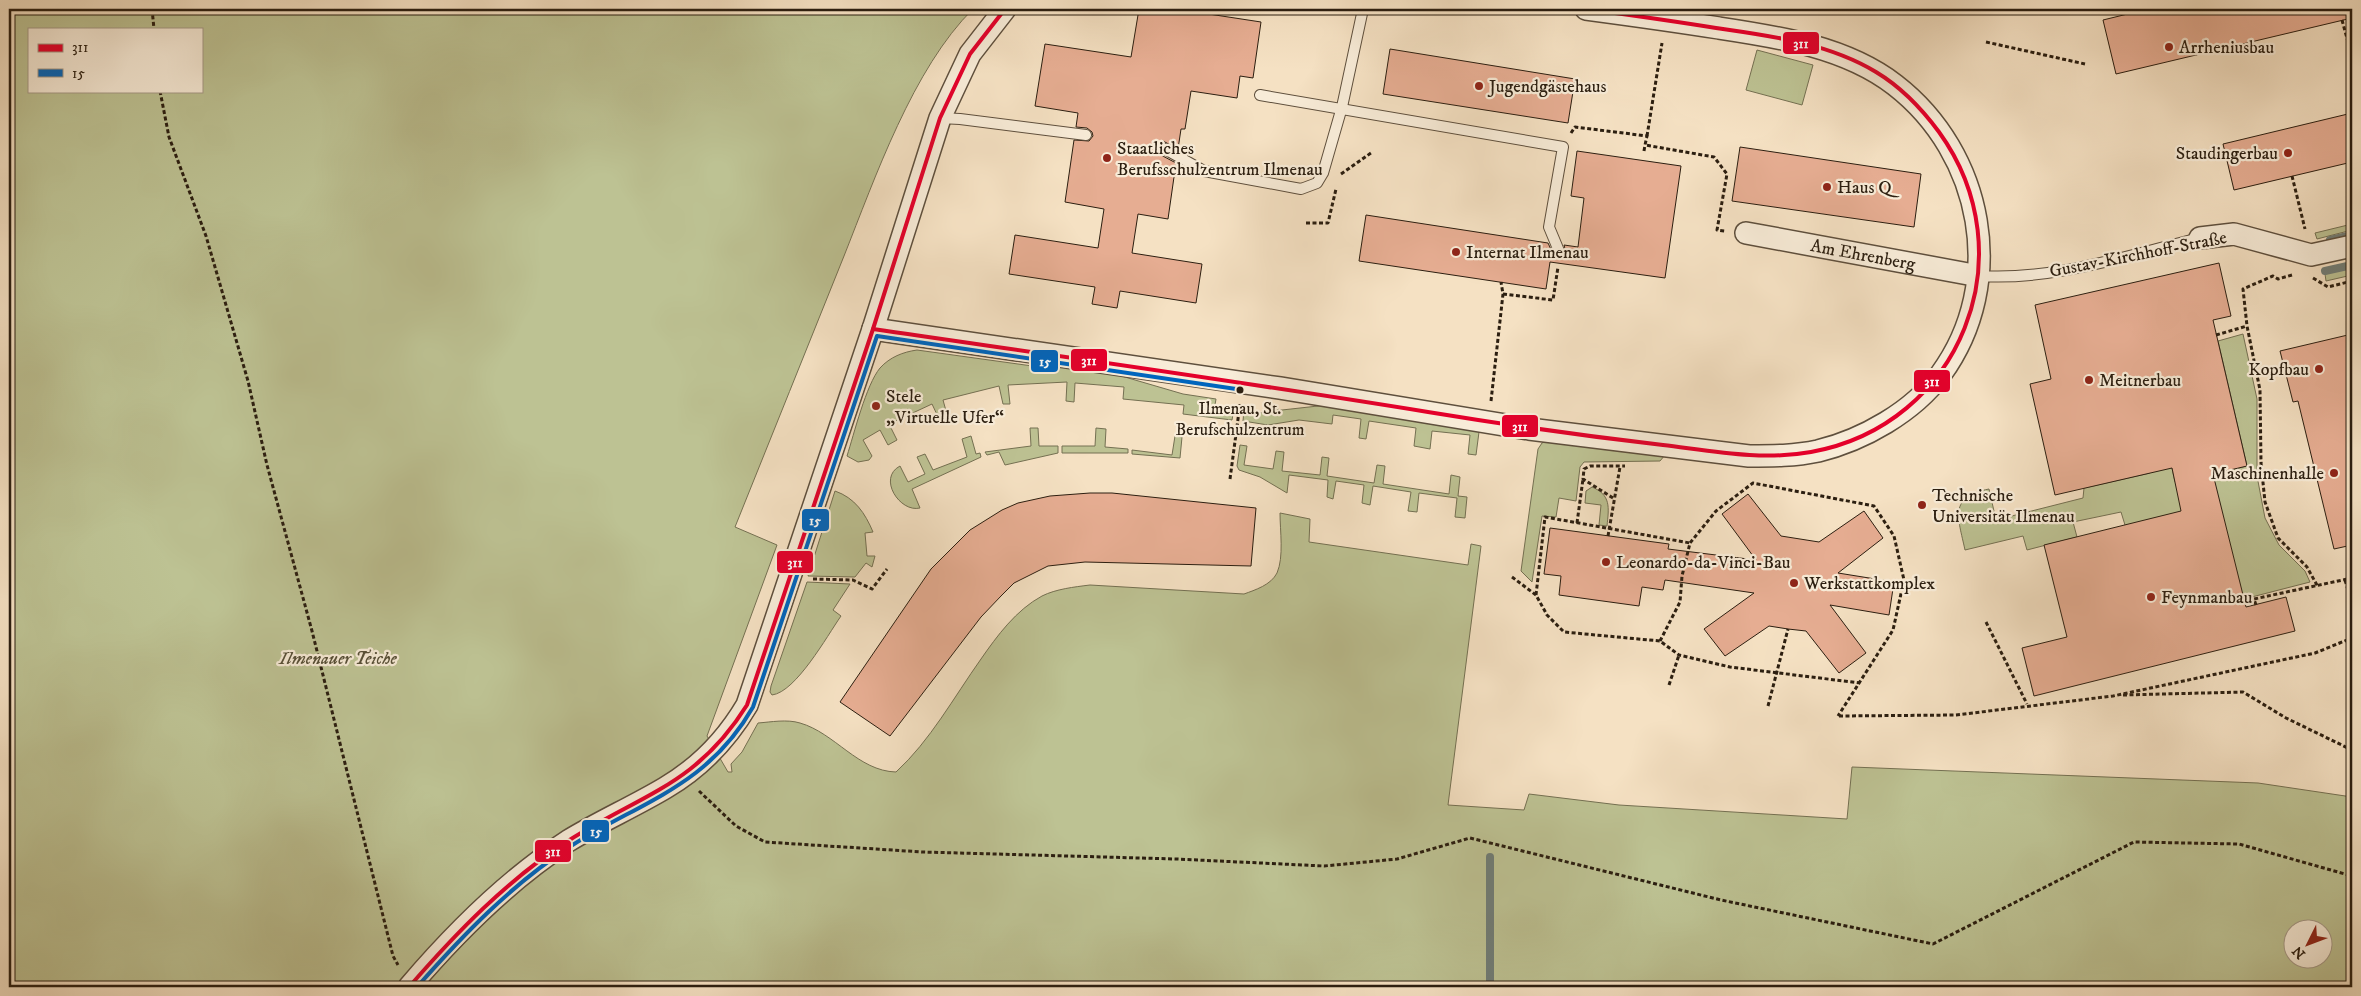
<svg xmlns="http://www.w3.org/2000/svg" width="2361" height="996" font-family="'IM FELL DW Pica',serif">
<rect width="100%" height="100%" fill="#f5e1c3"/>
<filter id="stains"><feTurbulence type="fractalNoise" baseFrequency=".004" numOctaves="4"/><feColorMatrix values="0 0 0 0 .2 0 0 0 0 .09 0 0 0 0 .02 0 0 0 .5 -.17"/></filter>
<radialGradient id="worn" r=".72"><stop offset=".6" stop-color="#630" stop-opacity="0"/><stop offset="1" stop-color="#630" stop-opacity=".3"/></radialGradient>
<!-- green -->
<g fill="#bdc293" stroke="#747052" fill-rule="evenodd">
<path d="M 9,9 L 973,9 C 913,68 875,178 844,256 C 808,346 771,437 735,527 L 777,545 L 707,736 L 728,772 L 732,772 L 731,764 L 742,752 L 758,723 C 771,722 787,719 800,723 C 835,733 858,771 896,772 C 930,741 954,697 981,659 C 997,636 1016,610 1042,596 C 1056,589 1074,587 1090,585 L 1244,594 C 1255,590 1271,585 1277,573 C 1284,557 1280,531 1280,513 L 1310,519 L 1309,542 L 1468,565 L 1471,544 L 1481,546 L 1448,805 L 1524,810 L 1529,794 L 1619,805 L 1847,819 L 1852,767 L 2258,783 L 2352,797 L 2352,987 L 9,987 ZM 29,29 L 201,29 L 201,91 L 29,91 ZM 2294,928 L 2324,928 L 2324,958 L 2294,958 Z"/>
<polygon points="1757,50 1813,65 1802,105 1746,90"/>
<polygon points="2352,224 2352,230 2317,239 2315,233"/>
<polygon points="2352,267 2352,275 2326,281 2325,274"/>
<path d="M 2243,334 L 2257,399 L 2257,476 L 2265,518 L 2279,545 L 2305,571 L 2310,582 L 2244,599 L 2125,525 L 2121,512 L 2073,522 L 2077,537 L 2027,550 L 2023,536 L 1965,550 C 1958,517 1948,497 1989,489 L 1996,520 L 2083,498 L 2084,488 L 2150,473 L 2145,450 L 2167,445 L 2175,482 L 2247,466 L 2218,341 Z"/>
<path d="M 917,350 L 1054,369 L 1055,365 L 1118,375 L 1183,394 L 1216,399 L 1215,405 L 1234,408 L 1232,420 L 1183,414 L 1184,405 L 1123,399 L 1124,387 L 1075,383 L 1074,402 L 1066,401 L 1067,382 L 1008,385 L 1010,404 L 1003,404 L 999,386 L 943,400 L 948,418 L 940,421 L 932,404 L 889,424 L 897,440 L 888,445 L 880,430 L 863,440 L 872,456 L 869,460 L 858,462 L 847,456 C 854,434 866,385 880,368 C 890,357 903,352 917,350 Z"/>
<polygon points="1327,405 1476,428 1479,432 1476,455 1468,454 1470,435 1432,431 1430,449 1414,446 1416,428 1369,421 1366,439 1359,438 1361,419 1333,415 1332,424 1299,420 1268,425 1243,421 1244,410 1263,413 1265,407 1282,410"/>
<polygon points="1030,428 1038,428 1039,446 1058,446 1058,453 1005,465 999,452 987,455 985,452 1031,446"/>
<polygon points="1096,428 1106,429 1105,447 1128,449 1128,453 1062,453 1062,446 1095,446"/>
<path d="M 971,436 L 976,454 L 980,453 L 981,457 L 912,489 L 920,508 C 900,513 877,478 900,466 L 908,482 L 925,474 L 917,457 L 925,454 L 933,470 L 967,457 L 962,439 Z"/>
<polygon points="1175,436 1182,437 1180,458 1132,454 1132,450 1172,455"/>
<polygon points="1551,438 1665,455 1660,461 1584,462 1580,467 1576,501 1559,498 1556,517 1542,516 1532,582 1521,571 1538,449 1542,443"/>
<polygon points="1240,445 1247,446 1244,465 1273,469 1276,451 1284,452 1282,471 1320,475 1322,457 1329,458 1327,476 1374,483 1377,465 1385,466 1383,484 1449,494 1451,475 1460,477 1458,496 1467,497 1465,518 1455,517 1457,498 1419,493 1417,512 1408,511 1411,492 1373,486 1370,505 1362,503 1364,485 1336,481 1333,499 1327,497 1328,480 1289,475 1287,493 1260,477 1239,470 1237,466"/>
<path d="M 1592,487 C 1611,495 1609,507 1607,526 L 1599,525 L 1601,505 L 1585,503 L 1586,491 Z"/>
<path d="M 835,491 C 855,498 865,513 873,532 L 865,533 L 867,556 L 875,556 L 872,567 L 866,563 L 855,577 L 808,576 Z"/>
<path d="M 807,582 L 850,584 L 833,610 L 841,616 C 827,636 796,692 772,695 L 770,692 L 771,686 Z"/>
</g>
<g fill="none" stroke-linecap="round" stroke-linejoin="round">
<!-- stream -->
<g stroke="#707d77" stroke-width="8">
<polyline points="2330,240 2352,235"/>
<polyline points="2325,271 2352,265"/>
<polyline points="1490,857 1490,987"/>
</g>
</g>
<!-- building -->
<g fill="#e6ad92" stroke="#2b1e10">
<polygon points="1139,9 1176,9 1261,22 1253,78 1240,76 1237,98 1191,91 1185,129 1181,129 1178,149 1163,141 1157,145 1159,154 1176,163 1168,219 1138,214 1132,253 1202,264 1196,303 1120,291 1117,308 1092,304 1095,287 1009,274 1015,235 1098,248 1104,209 1065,202 1074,140 1089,141 1093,136 1092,132 1087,128 1076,127 1078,113 1035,106 1045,44 1131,57"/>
<polygon points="2148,9 2352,9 2352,18 2116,74 2103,20"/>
<polygon points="1390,49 1575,79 1568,123 1383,94"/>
<polygon points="2352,113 2352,162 2234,190 2223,144"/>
<polygon points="1740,147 1921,174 1914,227 1732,201"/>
<polygon points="1577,151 1681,166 1665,278 1550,262 1546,289 1359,261 1366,215 1548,243 1554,256 1562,257 1566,252 1564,245 1578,247 1584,198 1571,196"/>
<polygon points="2219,263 2231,316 2213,320 2247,466 2213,474 2246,607 2286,597 2295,631 2034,696 2022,648 2067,637 2044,545 2181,511 2172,468 2055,495 2030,384 2051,379 2035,305"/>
<polygon points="2352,334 2352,545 2334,549 2298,401 2293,402 2280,351"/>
<polygon points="1090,493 1112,493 1256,508 1251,566 1085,562 1048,566 1014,583 1001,596 981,617 890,736 840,702 931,569 970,530 1002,510 1018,503 1050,496"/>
<polygon points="1748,494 1781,536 1819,542 1864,511 1883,538 1838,573 1894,582 1889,615 1830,605 1866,653 1839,673 1806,631 1788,629 1769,626 1725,656 1704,629 1754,593 1665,580 1663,590 1642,587 1639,606 1559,595 1561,576 1544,574 1550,528 1669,544 1668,549 1756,560 1722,514"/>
</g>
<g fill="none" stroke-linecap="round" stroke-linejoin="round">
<!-- lane casing -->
<g stroke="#5e4f3d" stroke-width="12">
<g id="lane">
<polyline points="1260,95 1563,147 1549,227 1559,251"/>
<polyline points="940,118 960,119 1086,135"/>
<polyline points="1163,148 1204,171 1301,189 1317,183 1323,173 1342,107 1363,9"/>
<path d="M 1979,276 C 2054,281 2128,255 2200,238"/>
</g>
</g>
<!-- street casing -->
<g stroke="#5e4f3d" stroke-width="24">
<g id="street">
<path id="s1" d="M 1746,233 L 1979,276"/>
<polyline points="2200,238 2234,234 2311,255 2352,246"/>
<path d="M 873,329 L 1280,388 L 1529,429 L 1749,456 C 1772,456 1795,456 1818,451 C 1863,440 1913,412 1941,374 C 2008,282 1983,153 1895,85 C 1846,47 1779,37 1719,28 C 1675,21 1631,15 1586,9"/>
<path d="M 409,987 C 455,933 508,880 568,841 C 599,822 633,807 665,788 C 699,768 727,739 747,705 L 873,329 L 940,118 L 970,54 L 1005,9"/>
</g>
</g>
<!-- path -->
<g stroke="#2b1e10" stroke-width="3" stroke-dasharray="4 2.5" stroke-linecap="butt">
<polyline points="152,9 154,29"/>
<polyline points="2342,20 2351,53"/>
<polyline points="1986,42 2085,64"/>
<polyline points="160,91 169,137 206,236 248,381 267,465 312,631 393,956 398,965"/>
<polyline points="1571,133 1575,127 1647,136 1645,145 1714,157 1727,174 1717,230 1725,231"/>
<polyline points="1647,136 1662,43"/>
<polyline points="1644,151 1645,145"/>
<polyline points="1341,174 1371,153"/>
<polyline points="2292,176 2305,229"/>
<polyline points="1306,223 1328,223 1336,189"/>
<polyline points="2292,275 2278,279 2273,276 2243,289 2247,326 2260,390 2261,463 2265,502 2278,538 2307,567 2318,587"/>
<polyline points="2313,278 2328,287 2352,281"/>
<polyline points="1503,294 1553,300 1558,267"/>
<polyline points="2216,335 2247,326"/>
<polyline points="1491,401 1503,294 1501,282"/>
<polyline points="1230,479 1240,404"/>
<polyline points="1613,498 1583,479 1584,469 1590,466 1625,466"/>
<polyline points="1577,523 1583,479"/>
<polyline points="1608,536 1620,467"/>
<polyline points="1512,577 1536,595 1547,615 1564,632 1660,641 1679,655 1730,667 1860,683"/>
<polyline points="813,579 853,580 872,589 887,569"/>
<polyline points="2345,580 2352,603"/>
<polyline points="1536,595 1545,517 1690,543"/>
<polyline points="2256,605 2254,599 2352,578"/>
<polyline points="1986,622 2027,704"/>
<polyline points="1660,641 1680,602 1682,576 1690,543 1716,511 1753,483 1874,506 1894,536 1904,580 1893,630 1838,716"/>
<polyline points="1669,685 1679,655"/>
<polyline points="2123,695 2243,692 2286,718 2352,750"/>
<polyline points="1768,706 1788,629"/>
<polyline points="1839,716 1956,715 2113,696 2315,653 2352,638"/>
<polyline points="699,791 736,826 765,842 923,852 1176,859 1324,866 1397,859 1470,838 1721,900 1933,944 2134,842 2239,844 2352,876"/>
</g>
<!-- lane -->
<use href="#lane" stroke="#f8ecd8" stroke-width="10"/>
<!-- street -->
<use href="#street" stroke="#f8ecd8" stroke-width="21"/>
<!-- bus-1 casing -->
<g stroke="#f8ecd8" stroke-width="8">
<g id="bus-1">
<path d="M 873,329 C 1058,356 1244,382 1428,412 C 1507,425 1585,436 1663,445 C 1712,451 1762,461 1811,452 C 1961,425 2028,255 1939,132 C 1922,109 1901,87 1876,72 C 1828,43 1771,36 1716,28 C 1673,21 1630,15 1586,9"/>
<path d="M 409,987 C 456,933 507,880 568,841 C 642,794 697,785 747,705 L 873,329 L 940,118 L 970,54 L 1005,9"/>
</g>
</g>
<!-- bus-2 casing -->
<g stroke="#f8ecd8" stroke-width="8">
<path id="bus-2" d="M 417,987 C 463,935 512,884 571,846 C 642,801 708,786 753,707 L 877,336 L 1243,390"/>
</g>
<!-- bus-1 -->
<use href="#bus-1" stroke="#e4002b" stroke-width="4"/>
<!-- bus-2 -->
<use href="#bus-2" stroke="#0065bd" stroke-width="4"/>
</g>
<!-- markers -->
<g fill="#8f2418" stroke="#f8ecd8" stroke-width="2">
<circle cx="2169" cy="47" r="5"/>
<circle cx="1479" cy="86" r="5"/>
<circle cx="2288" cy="153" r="5"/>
<circle cx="1107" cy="158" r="5"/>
<circle cx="1827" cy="187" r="5"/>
<circle cx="1456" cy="252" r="5"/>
<circle cx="2319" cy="369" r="5"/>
<circle cx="2089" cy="380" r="5"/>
<circle cx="876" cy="406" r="5"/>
<circle cx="2334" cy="473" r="5"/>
<circle cx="1922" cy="505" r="5"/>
<circle cx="1606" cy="562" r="5"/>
<circle cx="1794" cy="583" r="5"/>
<circle cx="2151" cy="597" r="5"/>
</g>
<circle fill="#2b1e10" stroke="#f8ecd8" stroke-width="2" cx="1240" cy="390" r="4.5"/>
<g text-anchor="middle" stroke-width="4.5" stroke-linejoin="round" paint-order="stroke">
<!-- bus labels -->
<g font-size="17" fill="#2b1e10" stroke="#f8ecd8">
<text x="1240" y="414">Ilmenau, St.<tspan x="1240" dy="21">Berufschulzentrum</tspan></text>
</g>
<!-- poi labels -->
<g font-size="18" fill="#2b1e10" stroke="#f8ecd8" text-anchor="start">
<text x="2179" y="53">Arrheniusbau</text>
<text x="1489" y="92">Jugendgästehaus</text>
<text x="1117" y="154">Staatliches<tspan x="1117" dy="21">Berufsschulzentrum Ilmenau</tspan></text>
<text x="2278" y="159" text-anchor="end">Staudingerbau</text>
<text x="1837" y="193">Haus Q</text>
<text x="1466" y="258">Internat Ilmenau</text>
<text x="2309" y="375" text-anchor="end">Kopfbau</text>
<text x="2099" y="386">Meitnerbau</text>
<text x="886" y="402">Stele<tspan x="886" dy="21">„Virtuelle Ufer“</tspan></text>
<text x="2324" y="479" text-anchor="end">Maschinenhalle</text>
<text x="1932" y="501">Technische<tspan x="1932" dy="21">Universität Ilmenau</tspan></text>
<text x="1616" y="568">Leonardo-da-Vinci-Bau</text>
<text x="1804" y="589">Werkstattkomplex</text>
<text x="2161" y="603">Feynmanbau</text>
</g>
<!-- street labels -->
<g font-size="18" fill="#2b1e10" stroke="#f8ecd8">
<text dy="6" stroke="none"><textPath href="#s1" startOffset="119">Am Ehrenberg</textPath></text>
<text transform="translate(2138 254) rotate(-11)" y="6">Gustav-Kirchhoff-Straße</text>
</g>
<!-- park labels -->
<g font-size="18" font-style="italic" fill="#574f37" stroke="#f8ecd8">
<text x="338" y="664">Ilmenauer Teiche</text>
</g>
</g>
<g stroke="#f8ecd8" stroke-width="2">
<rect x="1782" y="31" width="38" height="24" rx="5" fill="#e4002b"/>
<rect x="1070" y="348" width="38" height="24" rx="5" fill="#e4002b"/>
<rect x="1030" y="349" width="29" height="24" rx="5" fill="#0065bd"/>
<rect x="1913" y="369" width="38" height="24" rx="5" fill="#e4002b"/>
<rect x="1501" y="414" width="38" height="24" rx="5" fill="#e4002b"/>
<rect x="801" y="508" width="29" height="24" rx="5" fill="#0065bd"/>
<rect x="776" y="550" width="38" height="24" rx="5" fill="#e4002b"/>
<rect x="581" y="819" width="29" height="24" rx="5" fill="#0065bd"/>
<rect x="534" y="839" width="38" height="24" rx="5" fill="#e4002b"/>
</g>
<g font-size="14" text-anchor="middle" font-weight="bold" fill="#fff">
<text x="1801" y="48">311</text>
<text x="1089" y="365">311</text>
<text x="1045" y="366">15</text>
<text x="1932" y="386">311</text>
<text x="1520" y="431">311</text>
<text x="815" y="525">15</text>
<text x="795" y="567">311</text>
<text x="596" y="836">15</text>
<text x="553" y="856">311</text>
</g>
<!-- margin -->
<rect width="2361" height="996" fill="none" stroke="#f5e1c3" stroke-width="30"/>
<rect x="10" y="10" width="2341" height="976" fill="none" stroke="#2b1e10" stroke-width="2.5"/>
<rect x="15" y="15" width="2331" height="966" fill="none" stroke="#2b1e10"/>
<!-- legend -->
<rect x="28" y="28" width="175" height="65" fill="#f8ecd8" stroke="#a69a88"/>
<rect x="38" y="44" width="25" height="8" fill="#e4002b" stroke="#a69a88"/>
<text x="72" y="52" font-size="15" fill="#2b1e10">311</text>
<rect x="38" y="69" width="25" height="8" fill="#0065bd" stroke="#a69a88"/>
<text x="72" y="78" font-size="15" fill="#2b1e10">15</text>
<!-- north arrow -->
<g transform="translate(2308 944) rotate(228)"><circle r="24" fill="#f8ecd8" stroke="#a69a88"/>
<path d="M0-4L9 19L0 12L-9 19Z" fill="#8f2418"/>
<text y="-8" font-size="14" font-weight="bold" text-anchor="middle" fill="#2b1e10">N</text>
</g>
<rect width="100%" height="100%" filter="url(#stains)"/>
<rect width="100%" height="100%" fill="url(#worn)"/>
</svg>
